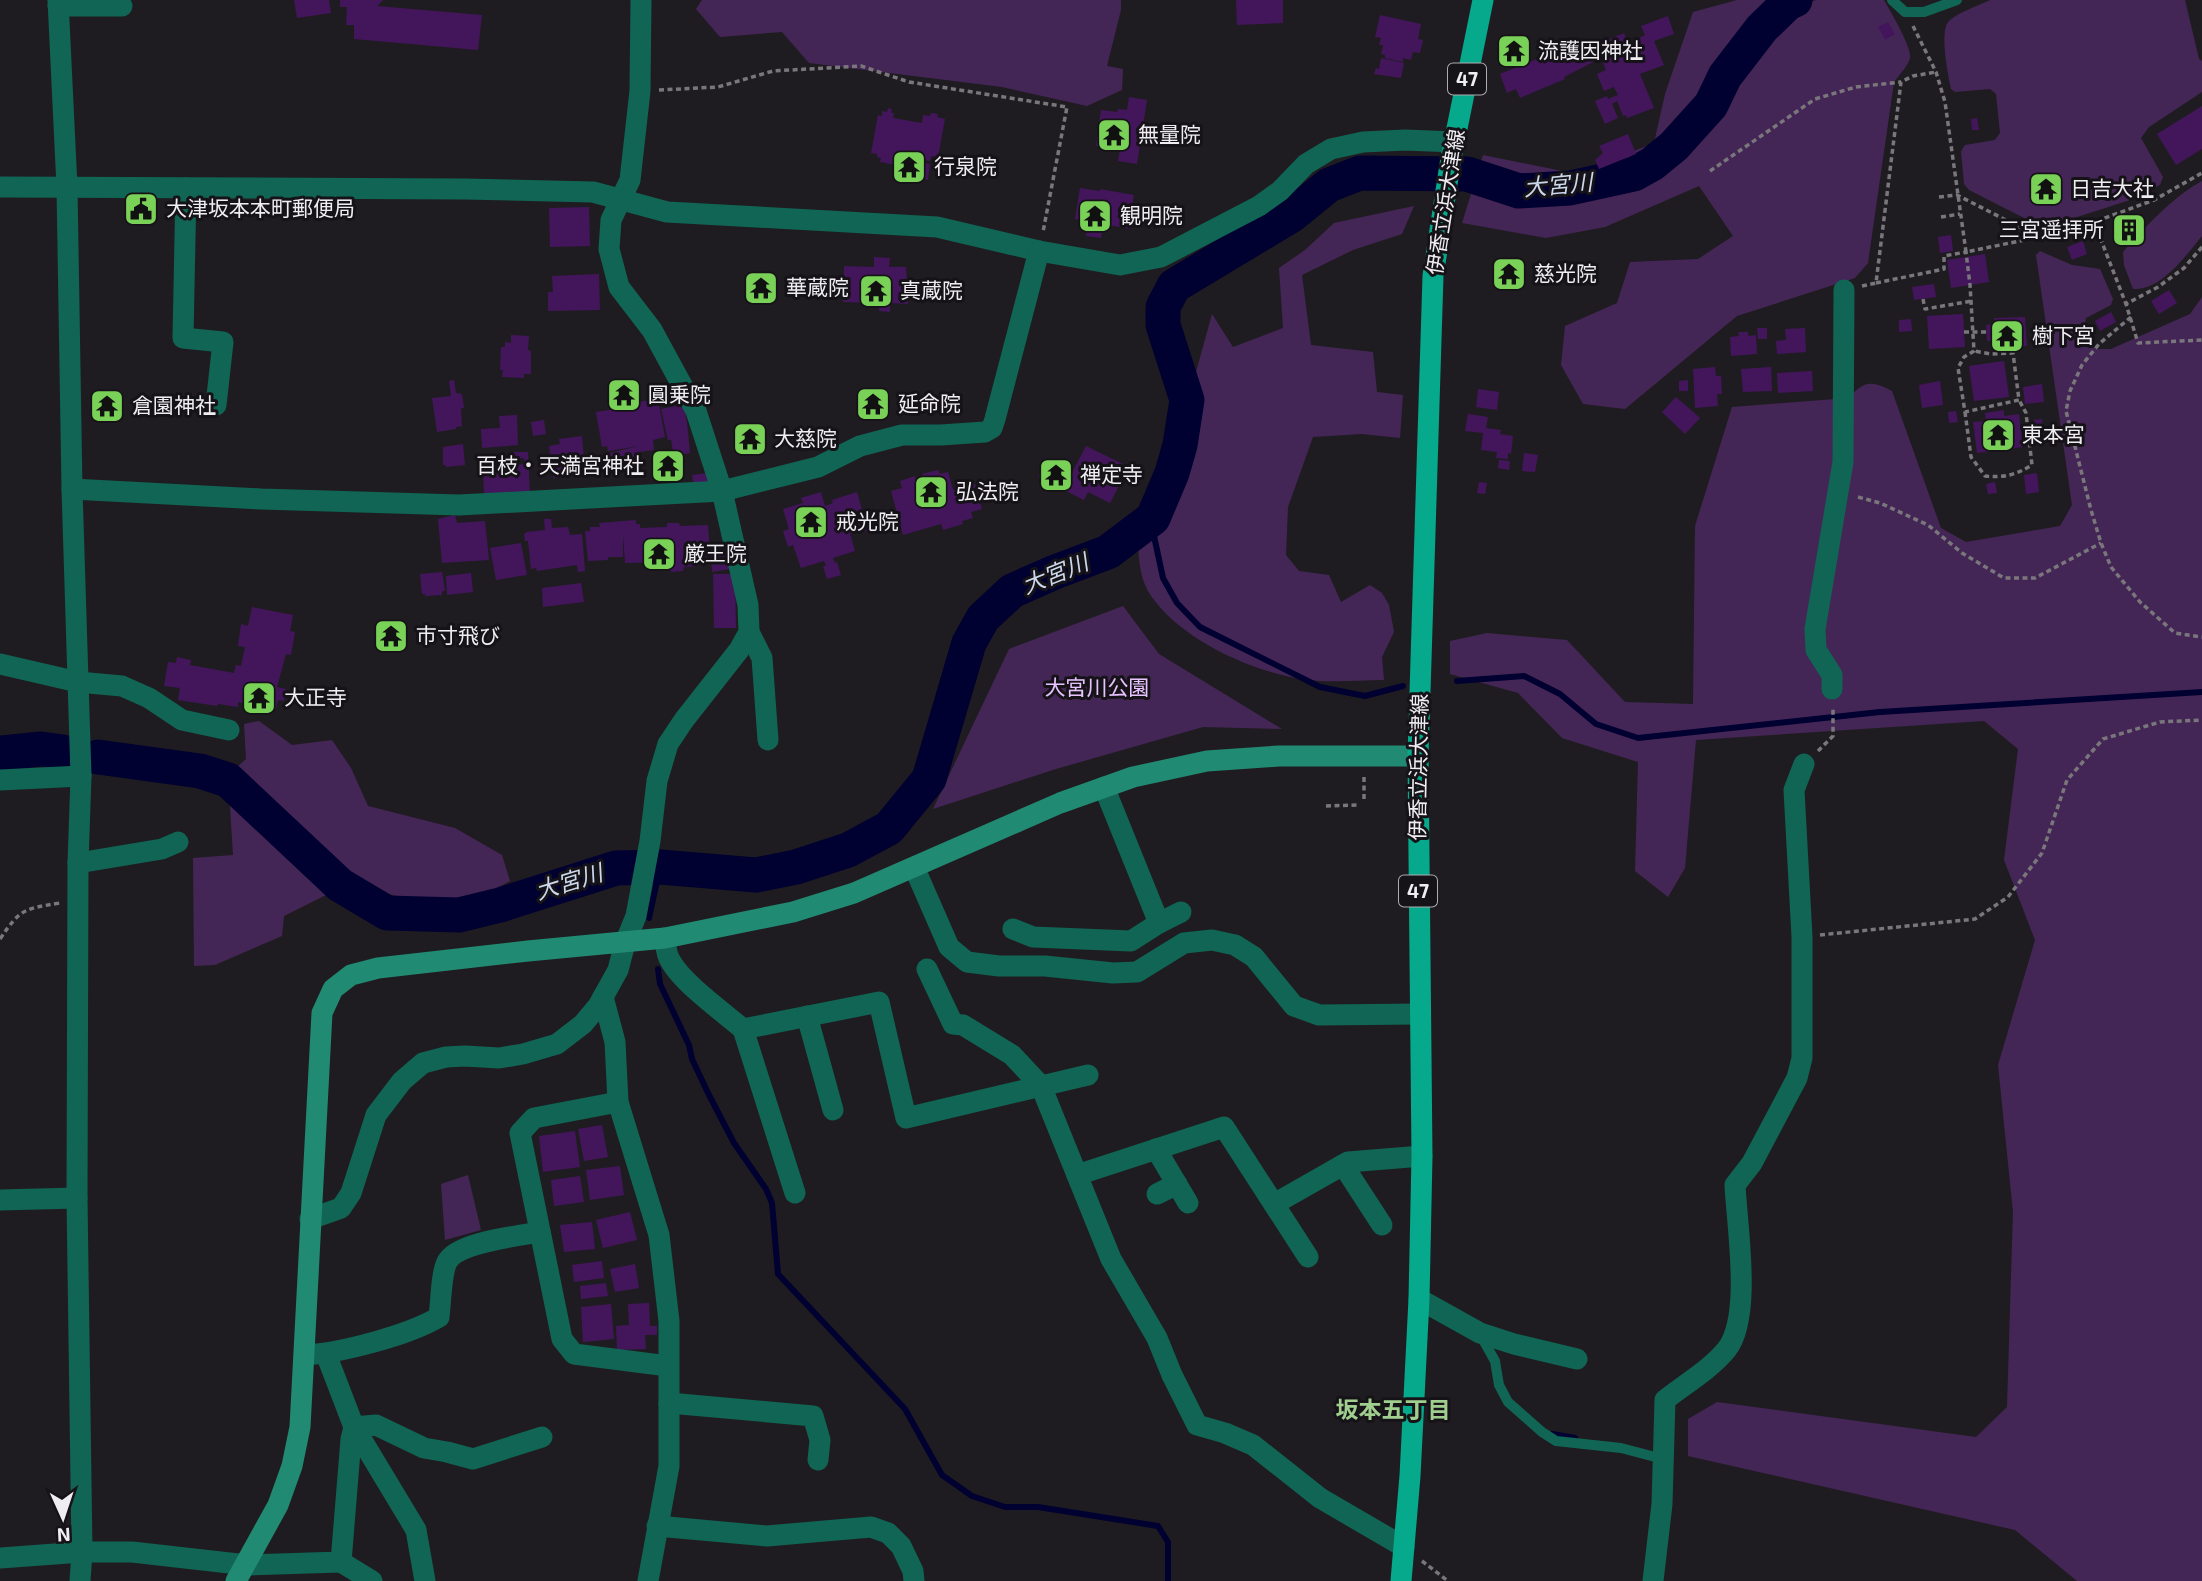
<svg xmlns="http://www.w3.org/2000/svg" width="2202" height="1581" font-family="'Exo 2','Noto Sans JP',sans-serif">
<rect width="100%" height="100%" fill="#1f1c21"/>
<!-- green -->
<g fill="#442656">
<polygon points="702,0 1121,0 1121,10 1107,66 1123,69 1122,90 1087,106 1002,87 809,63 782,32 720,37 696,9"/>
<path d="M 1737,0 L 1766,0 L 1795,9 L 1816,0 L 1884,0 C 1890,11 1912,47 1910,58 C 1908,66 1899,75 1894,82 L 1868,263 L 1855,278 L 1737,316 L 1625,409 L 1583,404 L 1561,365 L 1565,326 L 1617,303 L 1630,262 L 1698,259 L 1733,236 L 1699,186 L 1605,227 L 1546,238 L 1462,223 L 1483,155 L 1577,174 L 1654,143 L 1665,94 L 1693,12 Z"/>
<path d="M 1990,0 L 2185,0 L 2199,59 L 2202,61 L 2202,92 L 2149,127 L 2141,138 L 2163,177 L 2160,185 L 2127,201 L 2049,226 L 2038,225 L 1969,190 L 1964,184 L 1961,151 L 1965,145 L 1995,140 L 2000,133 L 1996,94 L 1990,89 L 1955,92 L 1951,89 C 1948,75 1939,31 1949,21 C 1957,13 1980,5 1990,0 Z"/>
<path d="M 2202,181 L 2202,236 C 2186,255 2161,291 2133,289 L 2124,265 L 2123,252 C 2144,228 2174,196 2202,181 Z"/>
<path d="M 1414,206 L 1402,234 L 1353,250 L 1302,275 L 1311,345 L 1373,352 L 1377,392 L 1403,395 L 1400,438 L 1362,434 L 1313,437 L 1288,507 L 1286,555 L 1299,571 L 1329,575 L 1341,602 L 1370,585 L 1382,593 L 1389,605 L 1394,632 L 1382,657 L 1384,680 C 1363,680 1341,682 1320,681 C 1263,678 1178,641 1148,591 C 1140,577 1139,560 1138,544 L 1159,525 L 1180,477 L 1196,372 L 1212,314 L 1233,347 L 1283,328 L 1279,268 L 1305,250 L 1334,223 Z"/>
<path d="M 2040,251 L 2072,265 L 2100,269 L 2113,299 L 2111,305 L 2086,318 L 2084,328 L 2095,349 L 2111,349 L 2190,314 L 2202,297 L 2202,1581 L 2077,1581 L 2015,1530 L 1688,1456 L 1688,1419 L 1717,1402 L 1976,1437 L 2007,1407 L 2013,1212 L 1998,1065 L 2035,940 L 2004,860 L 2018,749 L 1984,721 L 1696,740 L 1685,868 L 1668,897 L 1635,871 L 1638,762 L 1562,738 L 1518,693 L 1450,674 L 1450,641 L 1487,633 L 1567,640 L 1625,702 L 1693,704 L 1695,526 L 1732,407 L 1848,398 C 1865,381 1870,380 1892,391 L 1941,528 L 1966,542 L 2060,526 L 2072,505 L 2036,255 Z"/>
<polygon points="1123,606 1159,654 1282,729 1203,727 1056,769 933,809 1009,649"/>
<polygon points="259,721 292,745 332,740 351,768 368,806 455,828 502,855 510,881 484,895 424,903 389,894 341,872 235,769 246,759 244,724"/>
<polygon points="229,790 276,835 326,895 284,916 282,936 215,965 194,966 193,858 233,855"/>
<polygon points="468,1175 481,1230 445,1240 441,1184"/>
</g>
<g fill="none" stroke-linecap="round" stroke-linejoin="round">
<!-- stream -->
<g stroke="#000130" stroke-width="6">
<polyline points="1145,524 1154,536 1163,578 1177,603 1200,627 1320,687 1365,696 1403,686"/>
<polyline points="1457,681 1524,676 1560,694 1596,724 1638,738 1880,712 2202,692"/>
<polyline points="649,918 660,867"/>
<polyline points="658,969 660,984 689,1045 692,1059 708,1093 734,1143 766,1189 772,1203 778,1274 905,1409 942,1475 972,1496 1005,1507 1038,1507 1158,1526 1168,1542 1168,1581"/>
<polyline points="1552,1434 1575,1438"/>
</g>
<!-- river -->
<g stroke="#000130" stroke-width="35">
<polyline points="0,753 41,749 63,752"/>
<polyline points="98,757 200,771 228,780 340,885 387,913 459,915 500,905 616,868 660,867 756,875 796,867 848,850 889,828 929,779 969,643 983,618 1012,591 1055,572 1108,552 1153,518 1172,473 1180,445 1187,400 1163,325 1163,307 1174,286 1292,215 1329,185 1360,173 1467,174 1519,191 1570,188 1634,174 1652,164 1674,146 1711,105 1725,76 1762,28 1788,3 1795,0"/>
</g>
</g>
<!-- building -->
<g fill="#43165c">
<polygon points="294,0 329,0 331,13 297,18"/>
<polygon points="340,0 383,0 377,6 482,15 478,50 354,39 354,25 346,25 347,7 340,7"/>
<polygon points="1236,0 1283,0 1283,23 1237,25"/>
<polygon points="1380,15 1421,24 1418,39 1423,40 1420,53 1413,52 1411,60 1403,58 1403,62 1385,58 1385,55 1381,54 1383,45 1379,45 1381,38 1375,37"/>
<polygon points="1668,16 1674,34 1654,41 1664,65 1640,74 1654,108 1627,118 1626,115 1623,116 1617,101 1612,104 1618,118 1605,124 1595,101 1607,96 1608,99 1618,95 1614,87 1604,91 1597,74 1606,70 1601,58 1564,77 1565,79 1520,98 1516,89 1507,93 1500,74 1547,55 1548,58 1562,52 1564,57 1568,55 1566,51 1576,48 1577,52 1624,33 1631,51 1640,47 1637,39 1645,35 1641,26"/>
<polygon points="1888,22 1895,34 1885,40 1878,27"/>
<polygon points="1381,58 1404,63 1401,78 1374,74 1376,68 1379,69"/>
<polygon points="1129,97 1147,100 1137,164 1118,161 1120,150 1096,146 1101,110 1117,112 1118,109 1127,110"/>
<polygon points="2202,106 2202,149 2176,165 2157,134"/>
<polygon points="888,108 892,109 891,113 894,113 893,118 922,123 923,115 930,116 931,113 938,114 937,117 945,119 938,157 931,156 930,161 897,155 896,165 880,162 881,158 877,157 877,154 871,153 878,115 882,116 882,111 887,112"/>
<polygon points="1977,118 1979,130 1972,130 1971,119"/>
<polygon points="1628,134 1636,154 1599,169 1595,160 1603,153 1599,146"/>
<polygon points="913,161 930,164 928,180 913,177 914,171 911,171"/>
<polygon points="1080,188 1100,191 1100,189 1134,195 1130,217 1133,218 1131,229 1103,224 1101,238 1086,236 1088,221 1075,219"/>
<polygon points="589,207 590,246 550,247 549,208"/>
<polygon points="2135,221 2139,234 2124,240 2119,227"/>
<polygon points="1951,235 1953,251 1940,253 1938,237"/>
<polygon points="2083,241 2087,254 2072,260 2067,247"/>
<polygon points="1985,254 1989,282 1951,288 1947,260"/>
<polygon points="874,257 890,258 889,267 906,267 908,304 890,303 890,312 879,311 879,303 843,302 844,266 874,267"/>
<polygon points="599,274 600,310 548,311 548,292 553,292 552,276"/>
<polygon points="1934,284 1936,297 1914,300 1912,287"/>
<polygon points="2169,290 2177,303 2159,314 2151,301"/>
<polygon points="2111,312 2116,322 2100,331 2095,321"/>
<polygon points="1963,314 1965,347 1929,349 1927,316"/>
<polygon points="2025,317 2027,346 1996,348 1996,341 1987,341 1986,325 1995,324 1994,318"/>
<polygon points="1911,319 1912,331 1899,332 1899,320"/>
<polygon points="1757,328 1767,328 1767,339 1758,339"/>
<polygon points="1805,328 1806,352 1777,354 1776,341 1786,340 1785,329"/>
<polygon points="1738,332 1748,332 1748,336 1756,335 1757,354 1731,356 1730,337 1739,336"/>
<polygon points="511,335 529,336 528,350 531,351 531,374 524,374 524,378 502,377 503,370 500,370 501,347 505,347 505,342 511,343"/>
<polygon points="2004,361 2009,397 1974,401 1969,366"/>
<polygon points="1715,367 1716,376 1721,376 1722,394 1717,394 1718,406 1695,408 1693,369"/>
<polygon points="1771,367 1772,391 1743,392 1741,369"/>
<polygon points="1812,371 1813,391 1778,393 1777,373"/>
<polygon points="454,380 456,393 462,394 464,408 461,408 462,426 456,427 456,429 437,432 432,398 451,396 449,381"/>
<polygon points="1688,380 1688,391 1679,391 1679,381"/>
<polygon points="1940,381 1943,405 1922,408 1919,385"/>
<polygon points="2042,384 2044,402 2025,404 2023,387"/>
<polygon points="1478,389 1499,392 1497,410 1476,407"/>
<polygon points="1676,397 1700,418 1685,434 1662,412"/>
<polygon points="636,399 637,402 658,399 665,437 653,440 654,450 639,452 641,463 612,468 609,453 639,446 608,451 607,446 602,447 596,412 622,408 621,401"/>
<polygon points="681,405 682,408 684,407 687,422 690,453 674,456 671,440 668,440 661,409"/>
<polygon points="2004,410 2004,416 2019,414 2023,447 1977,453 1973,422 1986,421 1985,413"/>
<polygon points="1956,411 1958,422 1949,423 1948,412"/>
<polygon points="1468,414 1488,417 1486,428 1501,430 1500,434 1513,436 1511,454 1508,453 1508,459 1496,458 1497,452 1481,450 1483,433 1465,431"/>
<polygon points="517,415 518,445 482,448 481,429 500,428 499,416"/>
<polygon points="2042,419 2043,432 2036,434 2034,420"/>
<polygon points="544,420 546,434 533,436 531,422"/>
<polygon points="582,436 584,459 587,459 589,473 553,478 549,446 560,444 559,439"/>
<polygon points="463,444 465,465 446,467 446,465 443,465 443,447"/>
<polygon points="1086,446 1129,467 1110,503 1088,492 1084,500 1038,477 1046,460 1072,473"/>
<polygon points="513,452 528,452 530,494 484,493 483,467 524,464 524,458 513,459"/>
<polygon points="1524,453 1538,455 1535,472 1522,471"/>
<polygon points="1499,460 1510,461 1509,470 1498,468"/>
<polygon points="938,470 940,474 948,472 953,490 975,484 982,509 971,512 973,518 962,521 963,524 943,530 941,524 903,535 891,491 902,488 900,481 915,476 916,482 924,480 922,474"/>
<polygon points="707,473 709,485 694,487 692,475"/>
<polygon points="2037,473 2039,492 2026,494 2024,475"/>
<polygon points="1479,482 1487,483 1485,494 1477,493"/>
<polygon points="1995,482 1997,493 1988,494 1986,484"/>
<polygon points="821,492 825,506 833,503 832,500 857,492 868,531 850,534 855,551 833,558 835,563 837,562 841,575 827,579 823,566 826,566 824,561 801,568 793,545 788,547 783,531 789,529 783,509 803,503 801,498"/>
<polygon points="455,515 457,523 485,521 489,560 442,563 438,519"/>
<polygon points="544,519 551,519 552,528 568,527 570,535 582,534 585,571 578,572 577,565 537,571 536,568 531,569 528,541 525,541 524,534 527,532 545,530"/>
<polygon points="636,520 636,524 640,524 640,528 667,527 667,523 679,523 680,526 708,525 710,553 727,550 730,569 712,572 711,556 706,556 706,559 698,560 699,566 684,567 683,571 671,572 670,562 625,563 623,533 623,557 608,557 608,560 588,561 585,531 590,531 590,527 600,527 599,523"/>
<polygon points="521,543 527,575 496,580 490,548"/>
<polygon points="442,572 445,590 442,592 442,595 425,596 425,594 422,594 420,574"/>
<polygon points="471,573 473,592 447,595 446,576"/>
<polygon points="713,574 735,574 736,628 714,628"/>
<polygon points="581,583 584,602 543,607 542,588"/>
<polygon points="252,607 293,615 290,631 295,632 291,655 286,654 277,687 286,689 284,701 278,700 276,709 238,702 238,707 218,704 217,706 178,700 180,688 164,686 168,662 176,663 177,657 191,660 190,665 234,673 236,665 241,666 245,647 238,646 241,624 248,626"/>
<polygon points="602,1125 608,1157 584,1161 578,1129"/>
<polygon points="575,1131 580,1167 543,1172 539,1136"/>
<polygon points="620,1166 624,1195 590,1200 586,1170"/>
<polygon points="580,1176 584,1202 554,1206 551,1180"/>
<polygon points="630,1212 637,1240 603,1248 596,1220"/>
<polygon points="592,1222 595,1249 564,1252 560,1225"/>
<polygon points="602,1261 604,1278 574,1282 572,1265"/>
<polygon points="635,1264 639,1288 615,1292 610,1269"/>
<polygon points="606,1283 608,1296 581,1299 580,1286"/>
<polygon points="649,1303 650,1326 657,1326 657,1335 645,1335 646,1349 617,1350 616,1326 629,1325 628,1304"/>
<polygon points="611,1304 614,1339 583,1342 581,1307"/>
</g>
<g fill="none" stroke-linecap="round" stroke-linejoin="round">
<!-- path -->
<g stroke="#79777b" stroke-width="3.5" stroke-dasharray="5 3.5" stroke-linecap="butt">
<polyline points="1913,26 1936,72 1945,102 1966,252 2039,237"/>
<polyline points="659,90 718,87 773,71 861,66 909,82 1067,107 1043,232"/>
<polyline points="1710,171 1815,99 1856,87 1901,82"/>
<polyline points="1939,197 1957,195 2039,237 2094,222 2154,200 2202,173"/>
<polyline points="1941,217 1960,214"/>
<polyline points="2094,222 2126,304"/>
<polyline points="2202,247 2184,268 2158,287 2126,304 2138,343 2202,340"/>
<polyline points="1876,283 1944,269 1944,256 1966,252 1970,285 1974,351 1964,357 1958,368 1965,412 2019,400 2013,353 1991,354 1974,351"/>
<polyline points="1862,286 1876,283 1901,82 1913,76 1936,72"/>
<polyline points="1923,299 1925,309 1972,301"/>
<polyline points="2131,317 2099,344 2082,365 2070,391 2066,411 2091,510 2101,543 2111,567 2140,602 2175,633 2202,637"/>
<polyline points="1964,332 1987,332"/>
<path d="M 1965,412 L 1971,457 L 1985,476 C 2003,478 2016,475 2032,465 L 2026,413 L 2019,400"/>
<polyline points="1858,497 1880,503 1928,525 1962,553 2004,578 2035,578 2101,543"/>
<polyline points="1818,751 1833,736 1833,709"/>
<polyline points="1364,799 1364,777"/>
<polyline points="1326,806 1359,805"/>
<polyline points="1820,935 1975,919 2008,897 2042,853 2067,780 2103,739 2160,722 2202,720"/>
<path d="M 0,939 C 21,908 24,909 60,903"/>
<polyline points="1422,1561 1448,1581"/>
</g>
<!-- lane -->
<g stroke="#106554" stroke-width="10">
<polyline points="1892,0 1905,12 1924,12 1957,0"/>
<polyline points="1481,1336 1495,1361 1499,1385 1508,1402 1542,1432 1556,1441 1621,1448 1663,1459"/>
</g>
<!-- street -->
<g stroke="#106554" stroke-width="21">
<polyline points="58,0 67,187 72,489 81,776 78,863 77,1198 82,1552 80,1581"/>
<polyline points="58,6 122,6"/>
<polyline points="0,187 464,189 593,192 667,212 937,227 1039,251 1120,265 1161,257 1259,206 1280,191 1306,164 1331,149 1363,142 1405,140 1454,142"/>
<polyline points="186,188 183,338 223,342 216,405"/>
<polyline points="72,489 261,499 459,505 722,491 818,467 860,446 902,435 941,435 985,432 992,428 995,419 1039,251"/>
<polyline points="749,632 762,658 768,740"/>
<polyline points="0,664 78,682 122,686 149,698 182,720 229,730"/>
<polyline points="1832,689 1832,675 1816,650 1815,629 1843,462 1844,290"/>
<polyline points="0,780 81,776"/>
<polyline points="78,863 162,849 178,842"/>
<polyline points="914,867 949,947 967,962 999,966 1045,966 1113,973 1137,972 1184,943 1212,940 1235,945 1254,957 1294,1006 1319,1015 1419,1014"/>
<polyline points="1159,923 1181,912"/>
<polyline points="1013,929 1033,937 1131,941 1159,923 1104,787"/>
<path d="M 665,938 C 666,946 666,954 670,960 C 681,982 723,1012 743,1029 L 879,1002 L 906,1118 L 1088,1075"/>
<polyline points="927,969 953,1024 963,1025 1012,1055 1041,1086 1111,1259 1157,1338 1172,1375 1197,1425 1225,1433 1253,1445 1320,1498 1404,1547"/>
<polyline points="603,997 615,1042 618,1102 659,1235 669,1321 669,1466 648,1581"/>
<polyline points="807,1016 833,1110"/>
<polyline points="743,1029 795,1193"/>
<polyline points="618,1102 534,1118 520,1133 562,1339 574,1354 668,1366"/>
<polyline points="1156,1149 1188,1203"/>
<polyline points="1343,1165 1382,1225"/>
<polyline points="1077,1175 1224,1127 1308,1257"/>
<polyline points="1157,1194 1177,1184"/>
<polyline points="0,1200 77,1198"/>
<polyline points="1274,1204 1348,1162 1422,1156"/>
<polyline points="310,1219 341,1208 351,1193 376,1115 402,1081 423,1063 446,1057 465,1056 499,1058 523,1054 557,1044 583,1024 598,1006 618,970 625,943 636,916 650,841 657,781 668,744 684,720 739,650 749,632 748,605 722,491 696,411 652,330 619,287 609,249 611,220 630,180 640,91 641,0"/>
<polyline points="1419,1299 1480,1333 1514,1344 1577,1359"/>
<polyline points="326,1354 354,1427 416,1530 425,1581"/>
<path d="M 305,1355 C 341,1353 409,1335 439,1317 C 441,1302 441,1274 447,1262 C 457,1242 519,1236 540,1232"/>
<polyline points="669,1403 813,1416 820,1440 818,1460"/>
<polyline points="354,1427 376,1425 424,1448 447,1452 473,1459 542,1437"/>
<polyline points="657,1526 767,1536 871,1527 888,1533 901,1546 913,1571 914,1581"/>
<polyline points="0,1558 82,1552 132,1552 247,1565 341,1562 351,1439 354,1427"/>
<polyline points="341,1562 372,1581"/>
<path d="M 1653,1581 L 1662,1504 L 1665,1400 C 1685,1384 1711,1369 1727,1349 C 1752,1316 1737,1227 1735,1185 L 1752,1163 L 1797,1078 L 1802,1058 L 1802,937 L 1794,790 L 1804,764"/>
</g>
<!-- secondary -->
<polyline stroke="#218a73" stroke-width="21" points="236,1581 278,1505 292,1466 300,1427 322,1013 333,989 351,975 378,968 528,951 665,938 793,912 854,893 1060,803 1133,777 1207,761 1279,756 1418,756"/>
<!-- primary -->
<polyline stroke="#06a98b" stroke-width="21" points="1401,1581 1410,1476 1419,1299 1422,1156 1418,756 1433,276 1451,158 1483,0"/>
</g>
<!-- icons -->
<defs>
<g id="temple-square" transform="scale(1.75)"><rect x="-9" y="-9" width="18" height="18" rx="4" fill="#7ad157" stroke="#161318"/><path d="M0-6L5-2H3V0L6.5 2.5H4V6H1.5V3h-3V6H-4V2.5H-6.5L-3 0V-2H-5Z" fill="#111"/></g>
<g id="civic-square" transform="scale(1.75)"><rect x="-9" y="-9" width="18" height="18" rx="4" fill="#7ad157" stroke="#161318"/><path d="M-.6-6.5H3V-4.5H.6V-3L4-1V1h2V6H-6V1h2V-1L-.6-3ZM-1.2 2.5V6h2.4V2.5Z" fill="#111"/></g>
<g id="building-square" transform="scale(1.75)"><rect x="-9" y="-9" width="18" height="18" rx="4" fill="#7ad157" stroke="#161318"/><path d="M-4-6H4V6H1V3H-1V6H-4ZM-2.5-4.3h1.7v1.8h-1.7ZM.8-4.3h1.7v1.8H.8ZM-2.5-1h1.7V.8h-1.7ZM.8-1h1.7V.8H.8Z" fill="#111"/></g>
</defs>
<g fill-rule="evenodd">
<use href="#temple-square" x="1514" y="51"/>
<use href="#temple-square" x="1114" y="135"/>
<use href="#temple-square" x="909" y="167"/>
<use href="#temple-square" x="2046" y="189"/>
<use href="#civic-square" x="141" y="209"/>
<use href="#temple-square" x="1095" y="216"/>
<use href="#building-square" x="2129" y="230"/>
<use href="#temple-square" x="1509" y="274"/>
<use href="#temple-square" x="761" y="288"/>
<use href="#temple-square" x="876" y="291"/>
<use href="#temple-square" x="2007" y="336"/>
<use href="#temple-square" x="624" y="395"/>
<use href="#temple-square" x="873" y="404"/>
<use href="#temple-square" x="107" y="406"/>
<use href="#temple-square" x="1998" y="435"/>
<use href="#temple-square" x="750" y="439"/>
<use href="#temple-square" x="668" y="466"/>
<use href="#temple-square" x="1056" y="475"/>
<use href="#temple-square" x="931" y="492"/>
<use href="#temple-square" x="811" y="522"/>
<use href="#temple-square" x="659" y="554"/>
<use href="#temple-square" x="391" y="636"/>
<use href="#temple-square" x="259" y="698"/>
</g>
<g text-anchor="middle" stroke-width="6" stroke-linejoin="round" paint-order="stroke">
<!-- shield labels -->
<g fill="#161318" stroke="#aeacb0" stroke-width="2">
<rect x="1448" y="63.5" width="38" height="31" rx="5"/>
<rect x="1399" y="875.5" width="38" height="31" rx="5"/>
</g>
<g font-size="19" font-weight="bold" fill="#efedf1">
<text x="1467" y="86">47</text>
<text x="1418" y="898">47</text>
</g>
<!-- poi labels -->
<g font-size="21" fill="#efedf1" stroke="#161318" text-anchor="start">
<text x="1538" y="58">流護因神社</text>
<text x="1138" y="142">無量院</text>
<text x="934" y="174">行泉院</text>
<text x="2070" y="196">日吉大社</text>
<text x="166" y="216">大津坂本本町郵便局</text>
<text x="1120" y="223">観明院</text>
<text x="2104" y="237" text-anchor="end">三宮遥拝所</text>
<text x="1534" y="281">慈光院</text>
<text x="786" y="295">華蔵院</text>
<text x="900" y="298">真蔵院</text>
<text x="2032" y="343">樹下宮</text>
<text x="648" y="402">圓乗院</text>
<text x="898" y="411">延命院</text>
<text x="132" y="413">倉園神社</text>
<text x="2022" y="442">東本宮</text>
<text x="774" y="446">大慈院</text>
<text x="644" y="473" text-anchor="end">百枝・天満宮神社</text>
<text x="1080" y="482">禅定寺</text>
<text x="956" y="499">弘法院</text>
<text x="836" y="529">戒光院</text>
<text x="684" y="561">厳王院</text>
<text x="416" y="643">市寸飛び</text>
<text x="284" y="705">大正寺</text>
</g>
<!-- street labels -->
<g font-size="21" fill="#efedf1" stroke="#161318">
<text transform="translate(1446 202) rotate(-81)" y="7">伊香立浜大津線</text>
<text transform="translate(1419 767) rotate(-89)" y="7">伊香立浜大津線</text>
</g>
<!-- park labels -->
<g font-size="21" fill="#e6c2ff" stroke="#161318">
<text x="1097" y="695">大宮川公園</text>
</g>
<!-- water labels -->
<g font-size="23" font-style="italic" fill="#ccd8ec" stroke="#161318">
<text transform="translate(1558 185) rotate(-5)" y="8">大宮川</text>
<text transform="translate(1055 574) rotate(-22)" y="8">大宮川</text>
<text transform="translate(569 882) rotate(-17)" y="8">大宮川</text>
</g>
<!-- neighbourhood labels -->
<g font-size="23" font-weight="bold" fill="#9fce8e" stroke="#161318">
<text x="1393" y="1418">坂本五丁目</text>
</g>
</g>
<!-- north arrow -->
<g transform="translate(63 1518) rotate(177)" stroke="#161318" stroke-width="5" paint-order="stroke">
<path d="M0-5L12 26L0 18L-12 26Z" fill="#efedf1"/>
<text y="-10" font-size="19" font-weight="bold" text-anchor="middle" fill="#efedf1">N</text>
</g>
</svg>
